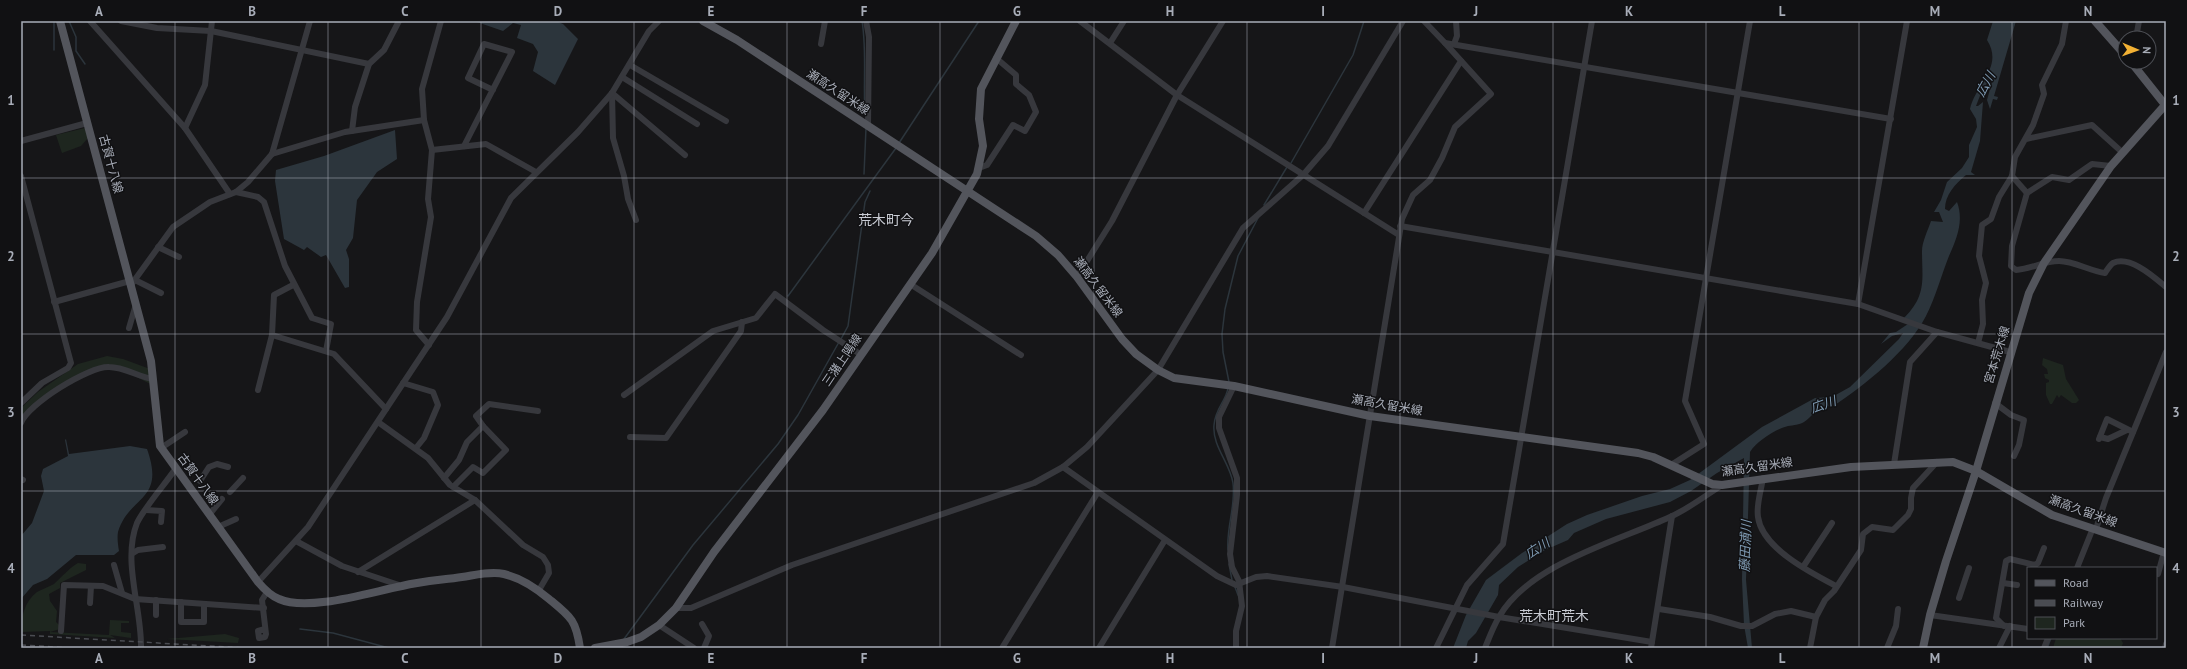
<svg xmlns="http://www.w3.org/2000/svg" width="2187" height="669" font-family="'PT Sans','Noto Sans JP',sans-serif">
<rect width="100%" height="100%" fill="#161618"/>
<!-- green -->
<g fill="#1e261f">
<polygon points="85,128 88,138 81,146 62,153 56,135"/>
<path d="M 107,356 L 123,359 L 150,369 L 153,385 C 140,379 125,370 110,370 C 75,368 45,401 21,421 L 21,408 L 38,392 L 78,364 Z"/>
<polygon points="2043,358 2063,365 2066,379 2079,400 2076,403 2072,403 2061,395 2059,398 2057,395 2052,404 2050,404 2046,395 2046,383 2049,382 2049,380 2045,378 2044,374 2048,374 2047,369 2042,365"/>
<path d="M 78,563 L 86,564 L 86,570 L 60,583 L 60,588 L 49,594 L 50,601 L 57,611 L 56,622 L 60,626 L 60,629 L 50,632 L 109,635 L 110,620 L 129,621 L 129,623 L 121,623 L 121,632 L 131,633 L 131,638 L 110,635 L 115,638 L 50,634 L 50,631 L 21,632 C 21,618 24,602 37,592 C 42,589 49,587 54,584 C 62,577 68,569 78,563 Z"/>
<polygon points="225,634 239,638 238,643 167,639"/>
<polygon points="2056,638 2120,638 2123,643 2121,648 2053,648"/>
</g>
<!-- water -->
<g fill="#2c353c">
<polygon points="474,21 556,21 563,24 578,39 555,85 533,71 538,52 533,44 517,38 521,25 513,23 503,31"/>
<path d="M 1993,21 L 2016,21 L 1994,96 L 1998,97 L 1997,100 L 1993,99 L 1990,109 L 1987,100 L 1992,82 L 1990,80 L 1983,88 L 1976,106 L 1978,106 L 1983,102 L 1980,141 L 1971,172 L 1975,175 L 1966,175 C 1955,184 1945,195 1945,209 L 1949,211 L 1957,202 C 1964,221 1957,238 1949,256 C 1941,276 1936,296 1926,316 C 1908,351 1865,385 1832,407 C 1820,402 1813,416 1804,422 C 1799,425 1794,425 1788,426 C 1776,429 1757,441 1750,452 L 1746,580 L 1752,648 L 1748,648 L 1744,625 L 1742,580 L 1744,458 L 1717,473 L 1691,491 L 1670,502 L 1606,519 L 1574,533 L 1568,540 L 1545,550 L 1518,567 L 1499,585 L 1498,595 L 1476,633 L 1468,641 L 1466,648 L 1453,648 L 1466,615 L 1486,580 L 1522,553 L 1567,524 L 1587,515 L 1642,496 L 1670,489 L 1690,480 L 1762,427 L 1815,398 L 1832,397 L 1850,387 L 1899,339 L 1903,333 L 1892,336 L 1881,344 L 1890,333 L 1896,332 L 1908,324 L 1904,318 C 1927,295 1922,279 1922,251 C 1922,242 1928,230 1931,221 L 1943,222 L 1939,212 L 1934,212 L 1941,200 L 1947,182 L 1962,168 L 1969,157 L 1969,145 L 1977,127 L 1976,119 L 1970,109 C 1976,83 2004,67 1987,40 Z"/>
<polygon points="395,130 397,159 377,172 357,200 353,238 346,250 349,259 349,287 345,288 326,255 321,257 307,247 304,250 284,239 275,181 276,170 324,156"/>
<path d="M 66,439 L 69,454 L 130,446 L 147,449 C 166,502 129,495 118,532 C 117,538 118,545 119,551 L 114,555 L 76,555 L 47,579 L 33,585 L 21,599 L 21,536 L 32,523 L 44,491 L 41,476 L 43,469 L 68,456 L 65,440 Z"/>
</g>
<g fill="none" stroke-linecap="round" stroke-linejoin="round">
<!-- stream -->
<g stroke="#2c353c" stroke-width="1.5">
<polyline points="54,21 54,50"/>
<polyline points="69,21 76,37 76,51 85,64"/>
<path d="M 862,21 C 867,51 863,82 865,113"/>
<polyline points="899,143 979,21"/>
<polyline points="1291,163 1353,55 1364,21"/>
<polyline points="864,174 866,128"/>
<polyline points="1264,205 1287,167"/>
<polyline points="788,296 896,148"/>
<polyline points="841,339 848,326 865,202 870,191"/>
<polyline points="1229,382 1223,352 1222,334 1225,309 1238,256 1258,218"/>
<path d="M 1228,550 C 1226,528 1236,506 1233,483 C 1230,463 1212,446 1214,425 C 1215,409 1226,401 1228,388"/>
<polyline points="1229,564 1232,580"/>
<polyline points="1235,587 1238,595"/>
<polyline points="300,629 333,633 389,648"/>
<polyline points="624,639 693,545 778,444 798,415 839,342"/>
<polyline points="2048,646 2051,638"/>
</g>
<!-- minor -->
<g stroke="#37383d" stroke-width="6">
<polyline points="90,21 185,128 230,194"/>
<polyline points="121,21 157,28 211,31 369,64"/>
<polyline points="866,21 869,37 868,126"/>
<polyline points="1080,21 1177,95 1399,235"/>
<polyline points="1424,21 1445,43 1891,119"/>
<polyline points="2136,38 2139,21"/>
<polyline points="1110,43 1124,21"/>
<polyline points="821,44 825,21"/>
<polyline points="1454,44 1457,36 1456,21"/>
<polyline points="630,65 726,121"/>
<polyline points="622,77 697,124"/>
<polyline points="612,93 613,138 624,176 628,199 636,220"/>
<polyline points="612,93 685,155"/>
<polyline points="185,128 205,85 212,21"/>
<polyline points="352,131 355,107 369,64 384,50 399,21"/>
<polyline points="2026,139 2092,125 2123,153"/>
<polyline points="21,141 87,123"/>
<polyline points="464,146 512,52 484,44 468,78 493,90"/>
<polyline points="432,150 486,144 536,172"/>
<polyline points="272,154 345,132 424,120"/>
<path d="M 2111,166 L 2092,164 L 2069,180 L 2052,177 L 2027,193 L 2012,246 L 2011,266 L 2016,270 C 2031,269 2044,261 2059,261 C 2074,261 2090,271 2105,273 C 2107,270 2110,265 2113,263 C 2130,255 2154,277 2166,287"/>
<polyline points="979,168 987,165 1013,125 1025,131 1036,112 1029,95 1016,84 1016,75 996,58"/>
<polyline points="21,176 71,363 68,368 42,383 21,403"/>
<polyline points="2012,176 2027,193"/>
<polyline points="236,192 258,197 264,202 285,266 312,318 331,324 326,351"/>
<polyline points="1364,213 1461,61"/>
<polyline points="1400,226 1858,304 1937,332 2010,352"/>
<polyline points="158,247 179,257"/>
<polyline points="1077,277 1112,221 1177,95 1223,21"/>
<polyline points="135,280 161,293"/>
<polyline points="910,284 1021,355"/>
<polyline points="131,285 173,227 210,202 236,192 248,182 272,154 310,21"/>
<polyline points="293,285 274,295 272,335 334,354 386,409"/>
<polyline points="54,302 130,281"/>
<polyline points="1858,304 1907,21"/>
<polyline points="129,328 136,304"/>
<polyline points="1978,343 1983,324 1982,300 1986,283 1979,256 1982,225 1991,219 1999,197 2012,176 2015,157 2033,125 2044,94 2042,85 2062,44 2066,21"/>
<polyline points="429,345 416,330 417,302 431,217 428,199 432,150 424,120 422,89 441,21"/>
<polyline points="403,383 433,392 438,405 424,438 416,448"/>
<polyline points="1234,386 1219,417 1219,428 1237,478 1237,495 1230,554 1232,567 1239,581 1242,606 1236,631 1236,648"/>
<polyline points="258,390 272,335"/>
<polyline points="624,395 713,331 756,318 775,294 823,330 860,354"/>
<polyline points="1995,403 2011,415 2024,420 2019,445 2014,456"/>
<polyline points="378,422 428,458 450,485 475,500 523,545 543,557 548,565 549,573 539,590"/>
<path d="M 21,423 C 28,404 89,366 109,367 C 125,367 138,377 153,379"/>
<polyline points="483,426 476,416 489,404 538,411"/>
<polyline points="630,437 666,438 741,331 742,322"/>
<polyline points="2100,437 2108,439 2127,430"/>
<polyline points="2099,439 2107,419 2133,432"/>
<polyline points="161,448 185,432"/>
<polyline points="1894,464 1910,362 1937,332"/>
<polyline points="1671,465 1704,444 1685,401 1750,21"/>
<polyline points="1063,467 1217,576 1236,585 1256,577 1267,576 1343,587 1499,617 1652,642"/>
<polyline points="444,478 459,460 467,442 483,426 506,450 483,473 473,467 453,487"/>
<path d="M 1763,478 C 1761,491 1756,505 1758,517 C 1762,548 1811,573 1836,586"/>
<polyline points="21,479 23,480"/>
<polyline points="200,481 209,467 217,464 228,467"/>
<polyline points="230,492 243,478"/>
<polyline points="146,510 162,511 161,522"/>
<polyline points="209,515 222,499"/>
<polyline points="218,527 236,519"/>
<polyline points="2096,529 2106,498 2166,352"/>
<polyline points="296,541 342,566 402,586"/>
<polyline points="133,553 138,550 163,547"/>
<polyline points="114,565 122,593"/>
<polyline points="1803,567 1832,523"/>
<polyline points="2077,568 2093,528"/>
<polyline points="358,572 475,500"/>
<polyline points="2156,573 2158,574 2164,552"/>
<polyline points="258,582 308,527 386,409 447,317 511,198 578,132 612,93 649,31 659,21"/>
<polyline points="2003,583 2017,585"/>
<polyline points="1959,598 1969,568"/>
<polyline points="181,602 181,622 204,622 204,604"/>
<polyline points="90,603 91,586"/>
<polyline points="676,608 691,608 792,565 1034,483 1063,467 1087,447 1158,370 1243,228 1303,175 1328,146 1403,21"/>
<polyline points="1659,609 1710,617 1741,626 1752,626 1775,614 1791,611 1816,617"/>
<polyline points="156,615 156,600"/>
<polyline points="1930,615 2028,629"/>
<polyline points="702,624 709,636 704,648"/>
<polyline points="659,625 694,648"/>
<polyline points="2004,626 1996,618 2006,561 2010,559 2035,565 2038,563 2044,548"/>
<polyline points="265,629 258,631 259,638 265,637 266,634 262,600 267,592"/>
<polyline points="61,631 64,585 103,586 135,599 264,608"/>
<path d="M 141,648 C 142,609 122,561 137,523 C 144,508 166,483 176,468"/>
<polyline points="1002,648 1098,492"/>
<polyline points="1099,648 1165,540"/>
<polyline points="1332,648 1402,219 1413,195 1430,180 1442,158 1455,127 1491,94 1445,43"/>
<polyline points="1436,648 1467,585 1503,544 1592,21"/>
<path d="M 1485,648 C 1489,638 1493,627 1499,617 C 1529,564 1618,541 1670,517 C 1688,509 1705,496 1722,485"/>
<polyline points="1651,648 1672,516"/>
<polyline points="1810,648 1816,617 1825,600 1834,591 1861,550 1863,534 1872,527 1893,530 1908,515 1911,509 1911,498 1913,488 1937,462"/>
<polyline points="1887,648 1896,626 1898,609"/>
<polyline points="1999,648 2010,626"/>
<polyline points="2044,648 2048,638"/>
<polyline points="2165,648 2166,644"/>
</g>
<!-- major -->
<g stroke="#53555c" stroke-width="8">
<path d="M 60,21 L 151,361 L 160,446 L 258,582 C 264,589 271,596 279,599 C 308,612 371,592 402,586 C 422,581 442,580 462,577 C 476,575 491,571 504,574 C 521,578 536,588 549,599 C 571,617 576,620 580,648"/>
<polyline points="703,21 737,40 1036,236 1058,255 1077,277 1122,339 1136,354 1158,370 1174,378 1234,386 1370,416 1638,453 1653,457 1712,484 1722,485 1851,467 1953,462 1976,471 2052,515 2166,553"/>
<polyline points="2095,21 2125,55"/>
<polyline points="2131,62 2166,106"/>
<polyline points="595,648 627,642 641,637 659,625 676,608 714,552 823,410 932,253 977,174 983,146 979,119 981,89 1016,21"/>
<polyline points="1923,648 1930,615 1946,561 1976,471 2029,293 2044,263 2111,166 2166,104"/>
</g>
<!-- rail -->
<g stroke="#4a4c52" stroke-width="1.5" stroke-dasharray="5 4" stroke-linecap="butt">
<polyline points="21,635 244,648"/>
<polyline points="21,645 72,648"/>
</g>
</g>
<!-- grid -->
<path fill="none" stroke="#a8adb8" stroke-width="1" stroke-opacity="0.55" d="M 175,21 L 175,648M 328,21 L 328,648M 481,21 L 481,648M 634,21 L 634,648M 787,21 L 787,648M 940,21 L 940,648M 1094,21 L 1094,648M 1247,21 L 1247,648M 1400,21 L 1400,648M 1553,21 L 1553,648M 1706,21 L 1706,648M 1859,21 L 1859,648M 2012,21 L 2012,648M 21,178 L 2166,178M 21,334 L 2166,334M 21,491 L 2166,491"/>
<g text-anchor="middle" stroke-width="3" stroke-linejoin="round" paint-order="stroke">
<!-- street labels -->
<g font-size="12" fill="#a8adb8" stroke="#111113">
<text transform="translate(838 92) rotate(33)" y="4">瀬高久留米線</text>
<text transform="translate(111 164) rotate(75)" y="4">古賀十八線</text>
<text transform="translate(1098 287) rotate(53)" y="4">瀬高久留米線</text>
<text transform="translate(1997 355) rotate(-73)" y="4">宮本荒木線</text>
<text transform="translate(842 360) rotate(-56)" y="4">三潴上陽線</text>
<text transform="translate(1387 405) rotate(10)" y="4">瀬高久留米線</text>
<text transform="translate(1757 467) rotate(-8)" y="4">瀬高久留米線</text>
<text transform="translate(198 479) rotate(54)" y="4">古賀十八線</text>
<text transform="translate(2083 511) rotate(20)" y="4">瀬高久留米線</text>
</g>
<!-- water labels -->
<g font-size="13" font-style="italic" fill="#7f9bb3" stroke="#111113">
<text transform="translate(1985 84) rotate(-61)" y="5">広川</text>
<text transform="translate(1823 404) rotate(-19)" y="5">広川</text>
<text transform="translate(1745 546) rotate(-88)" y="5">藤田浦川</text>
<text transform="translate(1537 548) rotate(-33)" y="5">広川</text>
</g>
<!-- quarter labels -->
<g font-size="14" fill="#c9ccd4" stroke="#111113">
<text x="886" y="225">荒木町今</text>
<text x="1554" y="621">荒木町荒木</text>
</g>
</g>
<!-- border -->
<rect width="2187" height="669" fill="none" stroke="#111113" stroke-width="44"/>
<!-- legend -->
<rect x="2027" y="567" width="130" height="72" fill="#111113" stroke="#4d4f55"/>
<rect x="2035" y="580" width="20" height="6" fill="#53555c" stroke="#4d4f55"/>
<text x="2063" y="587" font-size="12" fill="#a8adb8">Road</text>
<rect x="2035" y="600" width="20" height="6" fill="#4a4c52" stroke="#4d4f55"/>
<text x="2063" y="607" font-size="12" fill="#a8adb8">Railway</text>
<rect x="2035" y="617" width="20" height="12" fill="#1e261f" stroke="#4d4f55"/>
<text x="2063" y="627" font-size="12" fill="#a8adb8">Park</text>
<!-- north arrow -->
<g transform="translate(2137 50) rotate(92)"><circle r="19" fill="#111113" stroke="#4d4f55"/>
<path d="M0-3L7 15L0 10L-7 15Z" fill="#f2b134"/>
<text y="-6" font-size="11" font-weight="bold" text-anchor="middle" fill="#a8adb8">N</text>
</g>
<rect x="22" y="22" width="2143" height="625" fill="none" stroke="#a8adb8" stroke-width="1.5"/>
<g font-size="13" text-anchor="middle" font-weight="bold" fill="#a8adb8">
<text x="99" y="16">A</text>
<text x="252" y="16">B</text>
<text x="405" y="16">C</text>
<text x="558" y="16">D</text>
<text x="711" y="16">E</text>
<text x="864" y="16">F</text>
<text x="1017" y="16">G</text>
<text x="1170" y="16">H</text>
<text x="1323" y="16">I</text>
<text x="1476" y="16">J</text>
<text x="1629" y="16">K</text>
<text x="1782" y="16">L</text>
<text x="1935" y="16">M</text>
<text x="2088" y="16">N</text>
<text x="11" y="105">1</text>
<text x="2176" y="105">1</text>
<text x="11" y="261">2</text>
<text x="2176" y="261">2</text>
<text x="11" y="417">3</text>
<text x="2176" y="417">3</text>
<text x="11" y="573">4</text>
<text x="2176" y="573">4</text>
<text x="99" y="663">A</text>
<text x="252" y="663">B</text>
<text x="405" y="663">C</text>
<text x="558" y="663">D</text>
<text x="711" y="663">E</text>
<text x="864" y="663">F</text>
<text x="1017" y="663">G</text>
<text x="1170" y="663">H</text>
<text x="1323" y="663">I</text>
<text x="1476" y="663">J</text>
<text x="1629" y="663">K</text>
<text x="1782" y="663">L</text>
<text x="1935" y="663">M</text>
<text x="2088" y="663">N</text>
</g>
</svg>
